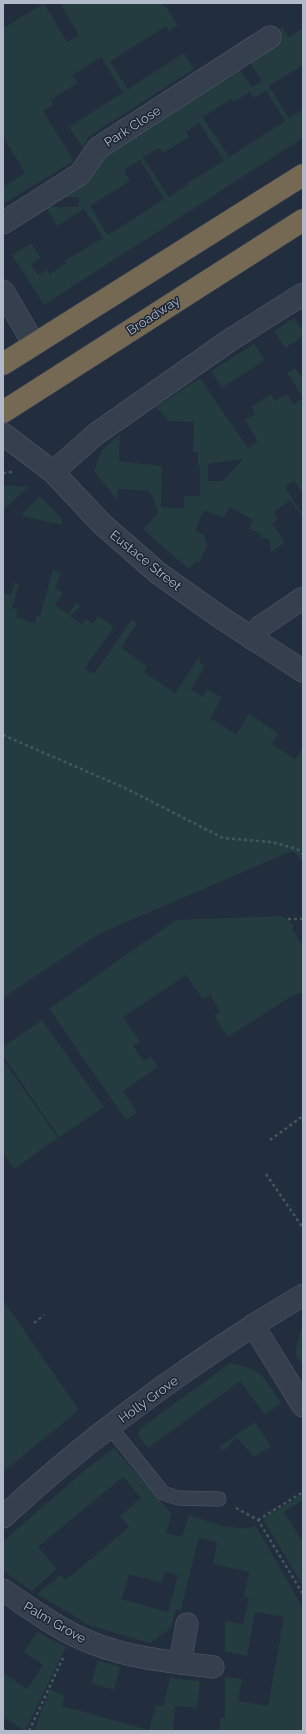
<svg xmlns="http://www.w3.org/2000/svg" width="306" height="1734" font-family="Raleway,sans-serif">
<rect width="100%" height="100%" fill="#222d3e"/>
<!-- green -->
<g fill="#243b3f" fill-rule="evenodd">
<polygon points="44,3 67,42 79,35 60,3 163,3 178,25 169,31 166,26 110,62 128,89 184,53 194,69 88,137 83,148 69,127 123,92 101,57 73,75 78,83 51,100 53,105 43,111 74,161 3,204 3,187 25,173 3,137 3,24 6,27"/>
<path d="M 282,27 L 289,37 L 303,28 L 303,65 L 269,86 L 289,118 L 303,109 L 303,138 L 44,305 L 12,255 L 31,243 L 41,258 L 31,265 L 38,275 L 47,270 L 50,274 L 66,263 L 64,261 L 103,238 L 84,209 L 57,226 L 46,207 L 79,207 L 79,197 L 61,197 L 100,160 L 239,68 L 252,87 L 262,81 L 249,62 L 280,42 L 274,32 ZM 266,91 L 285,121 L 229,157 L 203,117 L 231,99 L 234,102 L 250,92 L 254,98 ZM 199,123 L 224,161 L 187,183 L 188,185 L 169,197 L 143,157 L 159,148 L 163,153 L 189,137 L 186,132 ZM 140,160 L 164,199 L 108,235 L 90,206 L 130,181 L 124,170 Z"/>
<polygon points="294,318 303,331 303,337 285,348 274,331"/>
<polygon points="254,344 265,360 222,388 211,371"/>
<path d="M 295,368 L 300,375 L 303,373 L 303,494 L 294,481 L 285,487 L 303,515 L 302,516 L 290,500 L 274,512 L 278,519 L 272,524 L 285,542 L 271,553 L 269,539 L 261,538 L 262,534 L 249,529 L 253,520 L 229,507 L 224,518 L 204,510 L 195,531 L 204,535 L 207,546 L 200,562 L 196,561 L 189,569 L 158,543 L 143,529 L 158,513 L 153,498 L 148,491 L 118,489 L 117,500 L 94,471 L 102,450 L 120,434 L 119,461 L 162,466 L 161,507 L 184,508 L 184,496 L 200,496 L 200,466 L 198,466 L 198,452 L 193,452 L 194,422 L 169,421 L 156,407 L 200,378 L 248,448 L 258,441 L 245,420 L 255,414 L 251,407 L 271,394 L 275,401 L 287,394 L 293,404 L 303,398 L 287,373 ZM 243,459 L 222,481 L 208,481 L 208,464 Z"/>
<polygon points="3,485 29,487 3,510"/>
<polygon points="40,496 62,519 62,525 23,516 22,514"/>
<polygon points="53,569 61,573 55,587 63,593 55,605 68,614 76,603 81,606 70,616 81,624 86,619 93,624 98,616 114,627 85,668 94,674 132,619 137,623 121,648 147,666 144,672 175,693 199,657 201,658 199,662 205,666 191,689 203,697 208,689 222,698 210,718 236,734 249,714 279,734 272,744 295,759 301,750 303,751 303,861 292,851 99,934 3,998 3,593 11,595 14,583 19,584 12,608 18,610 16,617 35,623 37,615 40,616"/>
<polygon points="281,916 288,919 293,925 293,930 303,946 303,993 293,995 228,1037 214,1016 220,1011 210,995 203,999 186,975 123,1017 140,1041 133,1046 144,1061 151,1056 158,1067 123,1091 137,1112 126,1120 49,1009 176,920"/>
<polygon points="42,1020 104,1107 59,1137 3,1056 3,1047"/>
<polygon points="3,1060 58,1138 14,1169 3,1153"/>
<polygon points="3,1300 79,1410 3,1472"/>
<polygon points="303,1321 303,1366 295,1353"/>
<path d="M 230,1363 C 264,1370 263,1376 281,1403 L 265,1415 L 240,1381 L 148,1448 L 138,1436 L 140,1429 Z"/>
<polygon points="255,1422 271,1446 254,1457 237,1438 223,1451 219,1447"/>
<path d="M 114,1448 L 172,1514 L 166,1533 L 182,1537 L 189,1515 C 208,1521 236,1533 256,1526 L 303,1608 L 303,1731 L 219,1731 L 220,1718 L 225,1718 L 225,1676 L 242,1679 L 238,1701 L 268,1706 L 284,1617 L 255,1612 L 247,1656 L 225,1652 L 225,1621 L 243,1624 L 249,1597 L 244,1596 L 249,1572 L 213,1564 L 217,1542 L 199,1538 L 181,1610 L 176,1609 L 171,1628 L 150,1643 L 91,1626 L 37,1594 L 61,1575 L 66,1580 L 129,1527 L 120,1516 L 141,1498 L 123,1477 L 38,1547 L 57,1569 L 32,1591 L 3,1571 L 3,1541 L 85,1470 ZM 165,1572 L 178,1575 L 168,1612 L 122,1599 L 129,1574 L 162,1583 Z"/>
<polygon points="303,1494 303,1500 284,1512 303,1542 303,1586 263,1519"/>
<polygon points="37,1632 66,1647 25,1731 3,1717 3,1673 27,1689 43,1665 24,1652"/>
<polygon points="98,1660 120,1667 114,1690 91,1683"/>
<polygon points="170,1678 200,1681 197,1708 175,1706 173,1731 34,1731 50,1689 65,1696 62,1706 149,1730 156,1705 163,1706"/>
</g>
<g fill="none" stroke-linecap="round" stroke-linejoin="round">
<!-- lane casing -->
<g stroke="#545d6c" stroke-width="15">
<polyline id="lane" points="110,1427 163,1493 178,1498 219,1499"/>
</g>
<!-- street casing -->
<g stroke="#545d6c" stroke-width="23">
<g id="street">
<polyline points="3,223 80,174 98,148 270,37"/>
<polyline points="3,291 34,344"/>
<polyline points="3,434 53,472 102,524 158,573 220,617 303,671"/>
<polyline points="53,472 96,434 230,340 303,294"/>
<polyline points="253,639 260,627 303,598"/>
<polyline points="253,1325 303,1406"/>
<path d="M 3,1517 C 94,1433 196,1359 303,1295"/>
<path d="M 3,1590 C 27,1606 50,1624 76,1636 C 118,1657 166,1661 213,1667"/>
<polyline points="180,1663 187,1624"/>
</g>
</g>
<!-- highway casing -->
<g stroke="#414a59" stroke-width="23">
<g id="highway">
<polyline points="3,364 303,175"/>
<polyline points="3,412 303,220"/>
</g>
</g>
<!-- path -->
<g stroke="#42585c" stroke-width="2.5" stroke-dasharray="3 3" stroke-linecap="butt">
<polyline points="3,473 12,472"/>
<polyline points="3,735 125,788 223,838 271,842 297,849 303,854"/>
<polyline points="288,919 303,919"/>
<polyline points="270,1140 303,1116"/>
<polyline points="266,1174 303,1228"/>
<polyline points="34,1323 44,1315"/>
<polyline points="236,1508 258,1520 303,1594"/>
<polyline points="258,1520 303,1492"/>
<polyline points="3,1729 5,1731"/>
<polyline points="29,1731 63,1658"/>
</g>
<!-- lane -->
<use href="#lane" stroke="#363f4e" stroke-width="14"/>
<!-- street -->
<use href="#street" stroke="#363f4e" stroke-width="22"/>
<!-- highway -->
<use href="#highway" stroke="#756953" stroke-width="22"/>
</g>
<g text-anchor="middle" stroke-width="3" stroke-linejoin="round" paint-order="stroke">
<!-- street labels -->
<g font-size="13" fill="#b2baca" stroke="#1b2433">
<text transform="translate(132 126) rotate(-33)" y="5">Park Close</text>
<text transform="translate(153 315) rotate(-33)" y="5">Broadway</text>
<text transform="translate(146 560) rotate(39)" y="5">Eustace Street</text>
<text transform="translate(148 1399) rotate(-36)" y="5">Holly Grove</text>
<text transform="translate(55 1622) rotate(30)" y="5">Palm Grove</text>
</g>
</g>
<!-- border -->
<rect width="306" height="1734" fill="none" stroke="#b2baca" stroke-width="8"/>
</svg>
